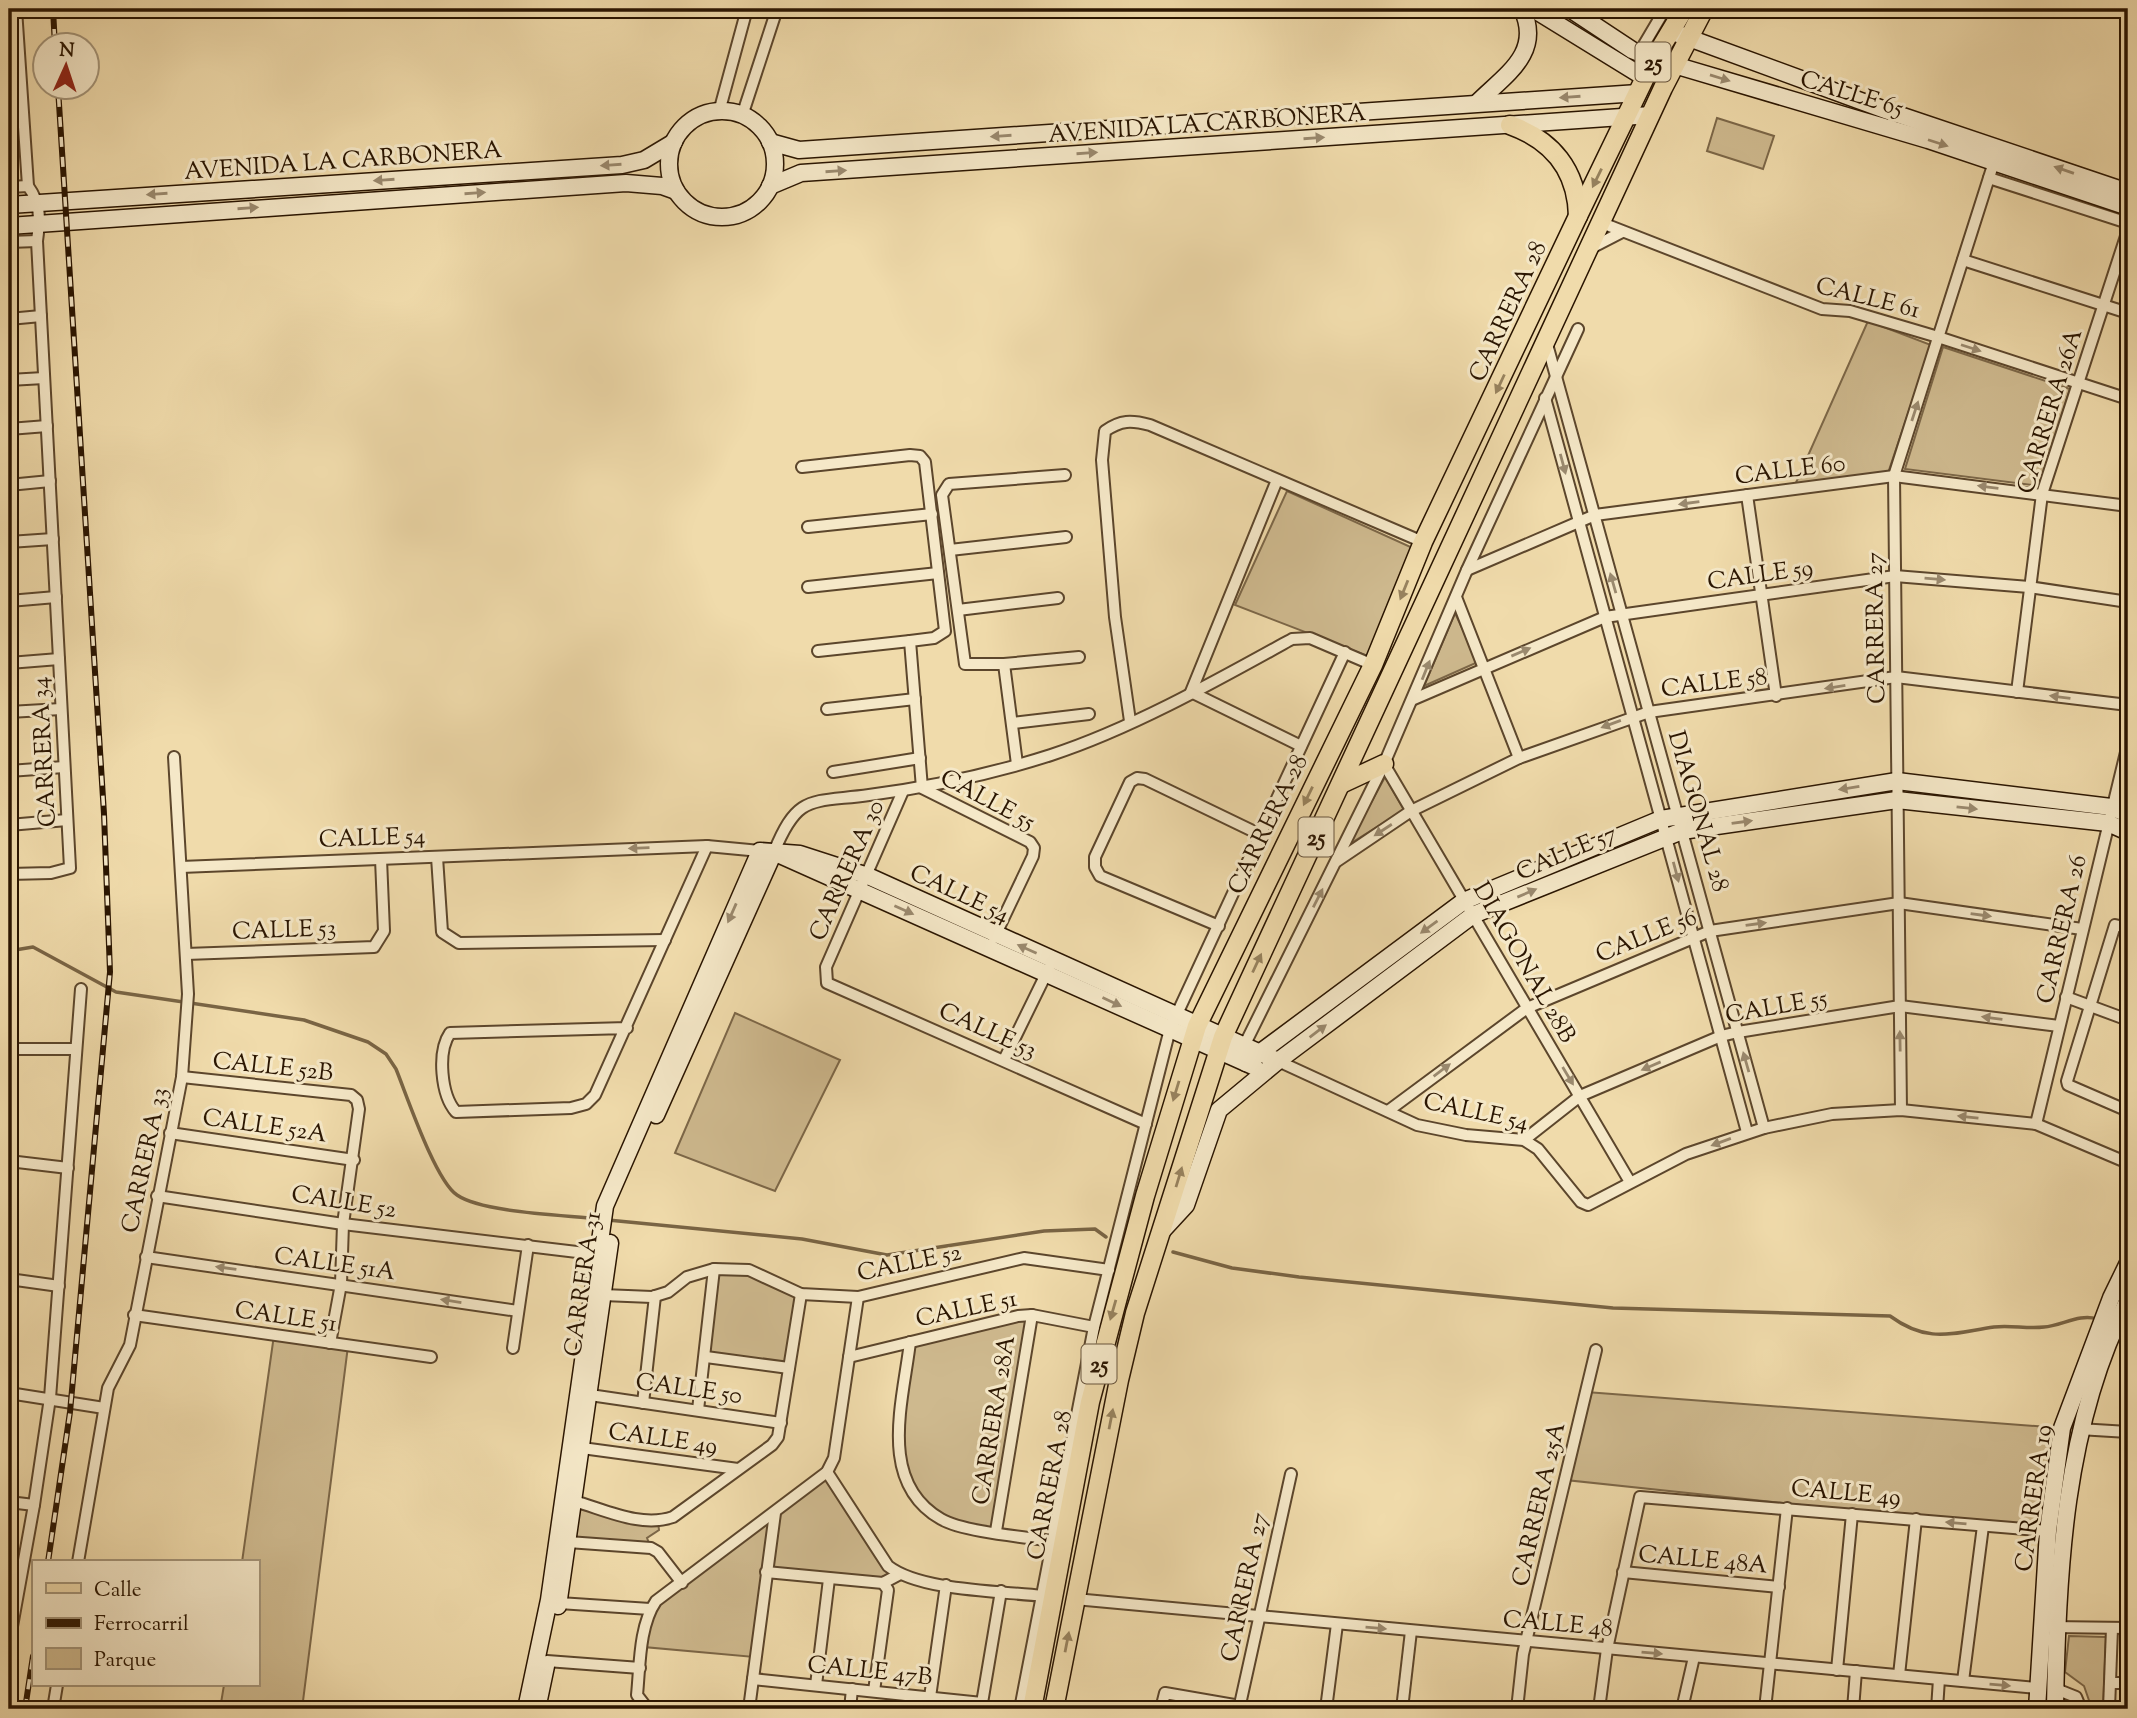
<svg xmlns="http://www.w3.org/2000/svg" width="2137" height="1718" font-family="'Sorts Mill Goudy',serif">
<rect width="100%" height="100%" fill="#f0dbab"/>
<filter id="stains"><feTurbulence type="fractalNoise" baseFrequency=".00286" numOctaves="4"/><feColorMatrix values="0 0 0 0 .2 0 0 0 0 .09 0 0 0 0 .02 0 0 0 .5 -.17"/></filter>
<radialGradient id="worn" r=".72"><stop offset=".6" stop-color="#630" stop-opacity="0"/><stop offset="1" stop-color="#630" stop-opacity=".3"/></radialGradient>
<!-- green -->
<g fill="#ceb98e" stroke="#7c6748" stroke-width="2">
<polygon points="1717,118 1774,136 1763,169 1707,151"/>
<polygon points="1868,321 1931,345 1888,473 1794,487"/>
<polygon points="1943,347 2070,389 2039,486 1905,469"/>
<polygon points="1287,491 1415,549 1370,657 1235,605"/>
<polygon points="1455,613 1478,662 1424,686"/>
<polygon points="1385,777 1404,810 1348,845"/>
<polygon points="735,1013 840,1060 775,1191 675,1153"/>
<polygon points="714,1269 749,1270 801,1294 789,1368 706,1357"/>
<polygon points="1032,1315 996,1531 958,1525 917,1501 899,1462 910,1342"/>
<polygon points="274,1335 348,1346 302,1709 220,1709 224,1685 257,1685 257,1562 242,1562"/>
<polygon points="1586,1392 2062,1428 2048,1531 1566,1480"/>
<polygon points="827,1475 896,1575 882,1581 768,1572 776,1513"/>
<polygon points="574,1501 658,1522 659,1530 647,1538 651,1548 568,1542"/>
<polygon points="774,1515 754,1657 644,1647 653,1615 668,1594"/>
<polygon points="2069,1636 2106,1637 2103,1709 2092,1709 2084,1686 2065,1672"/>
</g>
<g fill="none" stroke-linecap="round" stroke-linejoin="round">
<!-- stream -->
<g stroke="#796444" stroke-width="3.5">
<path d="M 9,951 L 33,947 L 116,992 L 304,1020 L 368,1042 L 386,1054 L 396,1069 C 407,1096 435,1180 457,1195 C 483,1213 566,1215 600,1219"/>
<polyline points="608,1220 802,1239 887,1255 1044,1231 1095,1229 1106,1237"/>
<path d="M 1173,1252 L 1232,1268 L 1299,1277 L 1613,1308 L 1890,1316 C 1928,1344 1952,1333 1994,1327 C 2011,1325 2027,1329 2044,1327 C 2061,1326 2080,1313 2097,1319"/>
<polyline points="2120,1329 2128,1334"/>
</g>
<!-- street casing -->
<g stroke="#5c462c" stroke-width="14">
<g id="street">
<polyline points="1639,53 1665,9"/>
<polyline points="719,112 747,9"/>
<polyline points="742,116 777,9"/>
<polyline points="1989,178 2128,223"/>
<polyline points="9,187 28,186"/>
<polyline points="1602,223 1822,309 1850,311 1938,337 2128,399"/>
<polyline points="9,242 37,241"/>
<polyline points="1591,248 1622,232"/>
<polyline points="1963,260 2128,313"/>
<polyline points="9,319 41,316"/>
<polyline points="1547,344 1764,1128"/>
<polyline points="9,380 44,378"/>
<polyline points="1545,398 1747,1132"/>
<polyline points="9,429 47,426"/>
<polyline points="802,467 910,455 920,456 925,462 945,631 934,638 910,641 922,788 1030,842 1034,848 1033,856 994,938"/>
<polyline points="1277,480 1191,692 1301,746"/>
<polyline points="9,485 50,481"/>
<polyline points="1747,495 1776,696"/>
<polyline points="808,527 932,514"/>
<polyline points="9,542 53,539"/>
<polyline points="950,550 1066,537"/>
<polyline points="1467,570 1595,515 1894,476 2128,506"/>
<polyline points="808,587 938,573"/>
<polyline points="1456,597 1519,758"/>
<polyline points="9,601 56,597"/>
<polyline points="958,610 1058,598"/>
<polyline points="818,651 910,641"/>
<polyline points="9,663 59,659"/>
<polyline points="1004,664 1079,657"/>
<polyline points="2017,692 2042,494 2128,230"/>
<polyline points="1414,699 1605,617 1895,576 2029,587 2128,602"/>
<polyline points="827,709 915,699"/>
<polyline points="9,712 61,709"/>
<path d="M 1130,721 L 1115,617 L 1102,460 L 1105,431 C 1121,420 1131,420 1150,425 L 1423,542"/>
<polyline points="1013,723 1089,714"/>
<polyline points="1017,764 1004,664 965,664 942,495 949,484 1065,475"/>
<polyline points="1384,764 1630,1182"/>
<polyline points="9,771 64,767"/>
<polyline points="833,772 920,758"/>
<polyline points="903,791 826,967 827,983 1146,1124"/>
<polyline points="9,825 67,820"/>
<path d="M 774,852 C 798,793 811,803 869,795 C 930,787 992,774 1051,755 C 1131,729 1218,680 1292,639 L 1310,638 L 1373,665"/>
<polyline points="437,857 442,932 459,943 665,940"/>
<polyline points="1337,861 1411,811 1519,758 1649,712 1896,677 2128,705"/>
<polyline points="181,867 707,846 760,851"/>
<path d="M 9,874 L 51,873 L 70,868 L 37,241 C 40,219 41,204 28,186 L 16,9"/>
<polyline points="1219,926 1100,876 1095,867 1095,857 1130,782 1137,778 1145,779 1259,834"/>
<polyline points="2128,928 2115,925 2067,1081 2068,1085 2128,1111"/>
<polyline points="186,954 374,947 384,931 381,859"/>
<polyline points="2066,997 2128,1020"/>
<path d="M 627,1028 L 450,1033 C 437,1052 441,1095 456,1112 L 571,1108 L 586,1104 L 595,1095 L 707,846"/>
<polyline points="1244,1046 1384,764 1467,570 1578,329"/>
<polyline points="9,1049 75,1049"/>
<polyline points="1004,1060 1049,968"/>
<polyline points="1278,1061 1417,1125 1466,1135 1524,1140 1538,1149 1581,1202 1588,1205 1686,1154 1764,1128 1832,1114 1901,1110 2036,1124 2128,1163"/>
<polyline points="182,1077 351,1095 357,1100 359,1109 343,1224 341,1284 330,1343"/>
<polyline points="1901,1110 1894,476 1994,162"/>
<polyline points="1388,1111 1527,1008 1710,931 1899,903 2082,929"/>
<polyline points="2036,1124 2128,744"/>
<polyline points="170,1133 354,1160"/>
<polyline points="1524,1140 1580,1096 1721,1036 1738,1032 1900,1006 2059,1026"/>
<polyline points="9,1161 68,1168"/>
<polyline points="157,1196 343,1224 602,1255"/>
<polyline points="146,1257 518,1311"/>
<polyline points="9,1279 59,1286"/>
<polyline points="603,1295 652,1297 668,1292 687,1277 714,1269 749,1270 801,1294 858,1297 1024,1258 1109,1270"/>
<polyline points="134,1315 431,1357"/>
<path d="M 910,1342 C 903,1402 877,1482 941,1519 C 963,1532 1025,1537 1052,1541"/>
<polyline points="513,1348 528,1245"/>
<polyline points="706,1357 789,1368"/>
<polyline points="849,1357 1018,1316 1032,1315 1094,1327"/>
<polyline points="9,1393 104,1408"/>
<polyline points="590,1395 781,1423"/>
<polyline points="643,1403 655,1296"/>
<polyline points="698,1410 714,1269"/>
<polyline points="2079,1429 2128,1432"/>
<polyline points="582,1448 738,1469"/>
<path d="M 827,1472 L 888,1566 C 920,1591 1000,1591 1042,1596"/>
<path d="M 574,1501 C 606,1510 641,1528 673,1517 L 772,1445 L 778,1437 L 801,1294"/>
<polyline points="9,1502 34,1505"/>
<polyline points="996,1531 1032,1315"/>
<polyline points="568,1542 651,1548 658,1552 682,1583"/>
<polyline points="78,1562 108,1388 130,1345 182,1077 188,994 174,757"/>
<polyline points="766,1572 883,1583 900,1574"/>
<polyline points="1623,1572 1779,1587"/>
<polyline points="1075,1599 2037,1688"/>
<polyline points="559,1603 650,1609"/>
<polyline points="2051,1627 2128,1628"/>
<polyline points="9,1643 34,1505 50,1398 81,989"/>
<polyline points="547,1661 640,1668"/>
<polyline points="1837,1670 1852,1514"/>
<polyline points="1899,1675 1916,1519"/>
<polyline points="753,1679 982,1703 1001,1591"/>
<polyline points="1963,1681 1983,1526"/>
<polyline points="2110,1683 2128,1683"/>
<polyline points="816,1685 829,1579"/>
<polyline points="2056,1689 2076,1697 2081,1709"/>
<polyline points="874,1691 888,1590 883,1583"/>
<polyline points="930,1697 946,1585"/>
<polyline points="53,1709 57,1685"/>
<path d="M 657,1709 L 647,1708 L 637,1695 C 640,1665 639,1626 656,1601 L 827,1472 L 834,1458 L 858,1297"/>
<polyline points="749,1709 775,1513"/>
<polyline points="850,1709 852,1689"/>
<polyline points="1020,1709 1094,1327 1170,1029 1345,652"/>
<polyline points="1161,1709 1165,1693 1240,1706"/>
<polyline points="1239,1709 1291,1474"/>
<polyline points="1326,1709 1337,1624"/>
<polyline points="1402,1709 1411,1631"/>
<polyline points="1517,1709 1523,1654 1596,1350"/>
<polyline points="1599,1709 1607,1649 1640,1497 2048,1531"/>
<polyline points="1682,1709 1694,1657"/>
<polyline points="1765,1709 1787,1508"/>
<polyline points="1853,1709 1856,1671"/>
<polyline points="1937,1709 1939,1679"/>
<polyline points="2109,1709 2112,1628"/>
</g>
</g>
<!-- secondary casing -->
<g stroke="#2a1501" stroke-width="19">
<g id="secondary">
<polyline points="1533,9 1645,78"/>
<polyline points="1570,9 1632,50 1654,59 1928,140 2128,207"/>
<polyline points="1670,31 1888,111 2128,192"/>
<path d="M 1477,103 C 1505,75 1543,53 1522,9"/>
<circle cx="722" cy="164" r="53"/>
<polyline points="770,142 799,150 1638,93"/>
<polyline points="770,186 801,173 1651,115"/>
<polyline points="9,205 622,165 644,160 674,142"/>
<polyline points="9,226 626,183 662,186 676,191"/>
<polyline points="780,855 1255,1067"/>
<polyline points="1246,1063 1464,901 1661,819 1897,781 2111,807 2128,814"/>
<polyline points="656,1115 774,852"/>
<polyline points="1162,1231 1186,1205 1219,1110 1278,1061 1473,915 1682,831 1897,800 2108,823 2128,832"/>
<polyline points="558,1606 610,1243"/>
<polyline points="526,1709 549,1600 605,1206 760,851 800,854 868,876 1278,1061"/>
<polyline points="537,1709 546,1666"/>
<polyline points="2037,1709 2048,1531 2062,1428 2111,1298 2128,1263"/>
<path d="M 2055,1709 C 2057,1574 2064,1423 2128,1300"/>
</g>
</g>
<!-- primary casing -->
<g stroke="#2a1501" stroke-width="21">
<g id="primary">
<path d="M 1510,125 C 1552,140 1577,170 1578,216"/>
<polyline points="1341,784 1384,764"/>
<polyline points="1032,1709 1090,1402 1145,1196 1197,1026 1373,665 1423,542 1578,216 1654,59 1684,9"/>
<polyline points="1054,1709 1119,1380 1135,1313 1223,1037 1663,88 1704,9"/>
</g>
</g>
<!-- street -->
<use href="#street" stroke="#f5e8c8" stroke-width="10"/>
<!-- secondary -->
<use href="#secondary" stroke="#f5e8c8" stroke-width="16"/>
<!-- primary -->
<use href="#primary" stroke="#f0dbab" stroke-width="18"/>
<!-- rail casing -->
<g stroke="#2a1501" stroke-width="6">
<g id="rail">
<polyline points="53,9 55,46"/>
<polyline points="48,1562 70,1412 110,972 104,814 58,88"/>
<polyline points="25,1709 33,1656"/>
</g>
</g>
<!-- rail -->
<use href="#rail" stroke="#f5e8c8" stroke-width="3.5" stroke-dasharray="10" stroke-linecap="butt"/>
</g>
<!-- one-way arrows -->
<defs><path id="oneway-solid" d="M-6-.8H1V-3.2L6.5 0L1 3.2V.8H-6Z" transform="scale(1.75)"/></defs>
<g fill="#9a896e">
<use href="#oneway-solid" transform="translate(1720 78) rotate(17)"/>
<use href="#oneway-solid" transform="translate(1570 97) rotate(176)"/>
<use href="#oneway-solid" transform="translate(1001 136) rotate(176)"/>
<use href="#oneway-solid" transform="translate(1314 138) rotate(-4)"/>
<use href="#oneway-solid" transform="translate(1938 143) rotate(18)"/>
<use href="#oneway-solid" transform="translate(1087 153) rotate(-4)"/>
<use href="#oneway-solid" transform="translate(611 165) rotate(176)"/>
<use href="#oneway-solid" transform="translate(2064 170) rotate(-161)"/>
<use href="#oneway-solid" transform="translate(836 171) rotate(-4)"/>
<use href="#oneway-solid" transform="translate(384 180) rotate(176)"/>
<use href="#oneway-solid" transform="translate(475 193) rotate(-4)"/>
<use href="#oneway-solid" transform="translate(157 194) rotate(176)"/>
<use href="#oneway-solid" transform="translate(248 208) rotate(-4)"/>
<use href="#oneway-solid" transform="translate(1971 348) rotate(18)"/>
<use href="#oneway-solid" transform="translate(1915 411) rotate(-72)"/>
<use href="#oneway-solid" transform="translate(1563 464) rotate(75)"/>
<use href="#oneway-solid" transform="translate(1988 487) rotate(-173)"/>
<use href="#oneway-solid" transform="translate(1689 503) rotate(172)"/>
<use href="#oneway-solid" transform="translate(1935 579) rotate(5)"/>
<use href="#oneway-solid" transform="translate(1613 583) rotate(-106)"/>
<use href="#oneway-solid" transform="translate(1521 652) rotate(-23)"/>
<use href="#oneway-solid" transform="translate(1426 670) rotate(-68)"/>
<use href="#oneway-solid" transform="translate(1835 687) rotate(171)"/>
<use href="#oneway-solid" transform="translate(2060 697) rotate(-173)"/>
<use href="#oneway-solid" transform="translate(1611 724) rotate(160)"/>
<use href="#oneway-solid" transform="translate(1849 788) rotate(171)"/>
<use href="#oneway-solid" transform="translate(1967 808) rotate(6)"/>
<use href="#oneway-solid" transform="translate(1742 822) rotate(-8)"/>
<use href="#oneway-solid" transform="translate(1383 830) rotate(147)"/>
<use href="#oneway-solid" transform="translate(639 848) rotate(178)"/>
<use href="#oneway-solid" transform="translate(1676 872) rotate(75)"/>
<use href="#oneway-solid" transform="translate(1527 893) rotate(-23)"/>
<use href="#oneway-solid" transform="translate(1318 898) rotate(-63)"/>
<use href="#oneway-solid" transform="translate(904 910) rotate(24)"/>
<use href="#oneway-solid" transform="translate(732 913) rotate(114)"/>
<use href="#oneway-solid" transform="translate(1981 915) rotate(8)"/>
<use href="#oneway-solid" transform="translate(1756 924) rotate(-8)"/>
<use href="#oneway-solid" transform="translate(1429 927) rotate(144)"/>
<use href="#oneway-solid" transform="translate(1027 949) rotate(-156)"/>
<use href="#oneway-solid" transform="translate(1112 1002) rotate(25)"/>
<use href="#oneway-solid" transform="translate(1992 1018) rotate(-173)"/>
<use href="#oneway-solid" transform="translate(1318 1031) rotate(-37)"/>
<use href="#oneway-solid" transform="translate(1900 1041) rotate(-91)"/>
<use href="#oneway-solid" transform="translate(1746 1062) rotate(-106)"/>
<use href="#oneway-solid" transform="translate(1651 1066) rotate(157)"/>
<use href="#oneway-solid" transform="translate(1442 1070) rotate(-37)"/>
<use href="#oneway-solid" transform="translate(1568 1076) rotate(59)"/>
<use href="#oneway-solid" transform="translate(1968 1117) rotate(-174)"/>
<use href="#oneway-solid" transform="translate(1721 1142) rotate(160)"/>
<use href="#oneway-solid" transform="translate(226 1268) rotate(-172)"/>
<use href="#oneway-solid" transform="translate(451 1301) rotate(-171)"/>
<use href="#oneway-solid" transform="translate(1956 1523) rotate(-175)"/>
<use href="#oneway-solid" transform="translate(1376 1628) rotate(5)"/>
<use href="#oneway-solid" transform="translate(1652 1653) rotate(5)"/>
<use href="#oneway-solid" transform="translate(2000 1685) rotate(5)"/>
</g>
<g fill="#97825e">
<use href="#oneway-solid" transform="translate(1597 178) rotate(116)"/>
<use href="#oneway-solid" transform="translate(1500 384) rotate(115)"/>
<use href="#oneway-solid" transform="translate(1404 590) rotate(112)"/>
<use href="#oneway-solid" transform="translate(1308 796) rotate(116)"/>
<use href="#oneway-solid" transform="translate(1257 963) rotate(-65)"/>
<use href="#oneway-solid" transform="translate(1176 1091) rotate(107)"/>
<use href="#oneway-solid" transform="translate(1179 1177) rotate(-73)"/>
<use href="#oneway-solid" transform="translate(1113 1310) rotate(106)"/>
<use href="#oneway-solid" transform="translate(1111 1419) rotate(-79)"/>
<use href="#oneway-solid" transform="translate(1067 1642) rotate(-79)"/>
</g>
<g text-anchor="middle" stroke-width="6" stroke-linejoin="round" paint-order="stroke">
<!-- shield labels -->
<g fill="#f5e8c8" stroke="#67543d" stroke-width="2">
<rect x="1635.5" y="42.5" width="35" height="39" rx="5"/>
<rect x="1298.5" y="817.5" width="35" height="39" rx="5"/>
<rect x="1081.5" y="1344.5" width="35" height="39" rx="5"/>
</g>
<g font-size="23" font-weight="bold" fill="#2a1501">
<text x="1653" y="70">25</text>
<text x="1316" y="845">25</text>
<text x="1099" y="1372">25</text>
</g>
<!-- street labels -->
<g font-size="24" fill="#2a1501" stroke="#f5e8c8">
<text transform="translate(1852 93) rotate(17)" y="8">CALLE 65</text>
<text transform="translate(1207 123) rotate(-4)" y="8">AVENIDA LA CARBONERA</text>
<text transform="translate(343 160) rotate(-4)" y="8">AVENIDA LA CARBONERA</text>
<text transform="translate(1868 297) rotate(14)" y="8">CALLE 61</text>
<text transform="translate(1507 311) rotate(-65)" y="8">CARRERA 28</text>
<text transform="translate(2049 411) rotate(-73)" y="8">CARRERA 26A</text>
<text transform="translate(1790 469) rotate(-7)" y="8">CALLE 60</text>
<text transform="translate(1760 574) rotate(-8)" y="8">CALLE 59</text>
<text transform="translate(1875 628) rotate(-91)" y="8">CARRERA 27</text>
<text transform="translate(1714 682) rotate(-7)" y="8">CALLE 58</text>
<text transform="translate(43 752) rotate(-93)" y="8">CARRERA 34</text>
<text transform="translate(988 799) rotate(28)" y="8">CALLE 55</text>
<text transform="translate(1699 811) rotate(74)" y="8">DIAGONAL 28</text>
<text transform="translate(1267 824) rotate(-64)" y="8">CARRERA 28</text>
<text transform="translate(372 837) rotate(-2)" y="8">CALLE 54</text>
<text transform="translate(1566 852) rotate(-23)" y="8">CALLE 57</text>
<text transform="translate(846 870) rotate(-66)" y="8">CARRERA 30</text>
<text transform="translate(960 893) rotate(25)" y="8">CALLE 54</text>
<text transform="translate(284 929) rotate(-2)" y="8">CALLE 53</text>
<text transform="translate(2061 929) rotate(-77)" y="8">CARRERA 26</text>
<text transform="translate(1646 935) rotate(-22)" y="8">CALLE 56</text>
<text transform="translate(1525 962) rotate(60)" y="8">DIAGONAL 28B</text>
<text transform="translate(1776 1006) rotate(-10)" y="8">CALLE 55</text>
<text transform="translate(988 1030) rotate(24)" y="8">CALLE 53</text>
<text transform="translate(273 1066) rotate(6)" y="8">CALLE 52B</text>
<text transform="translate(1476 1111) rotate(12)" y="8">CALLE 54</text>
<text transform="translate(265 1125) rotate(8)" y="8">CALLE 52A</text>
<text transform="translate(144 1160) rotate(-78)" y="8">CARRERA 33</text>
<text transform="translate(344 1201) rotate(9)" y="8">CALLE 52</text>
<text transform="translate(909 1262) rotate(-12)" y="8">CALLE 52</text>
<text transform="translate(335 1263) rotate(8)" y="8">CALLE 51A</text>
<text transform="translate(582 1284) rotate(-82)" y="8">CARRERA 31</text>
<text transform="translate(966 1308) rotate(-12)" y="8">CALLE 51</text>
<text transform="translate(286 1316) rotate(8)" y="8">CALLE 51</text>
<text transform="translate(689 1388) rotate(8)" y="8">CALLE 50</text>
<text transform="translate(993 1420) rotate(-81)" y="8">CARRERA 28A</text>
<text transform="translate(663 1438) rotate(8)" y="8">CALLE 49</text>
<text transform="translate(1049 1485) rotate(-79)" y="8">CARRERA 28</text>
<text transform="translate(1846 1492) rotate(5)" y="8">CALLE 49</text>
<text transform="translate(2033 1498) rotate(-82)" y="8">CARRERA 19</text>
<text transform="translate(1538 1504) rotate(-77)" y="8">CARRERA 25A</text>
<text transform="translate(1703 1559) rotate(5)" y="8">CALLE 48A</text>
<text transform="translate(1244 1587) rotate(-78)" y="8">CARRERA 27</text>
<text transform="translate(1558 1623) rotate(5)" y="8">CALLE 48</text>
<text transform="translate(870 1670) rotate(6)" y="8">CALLE 47B</text>
</g>
</g>
<!-- margin -->
<rect width="2137" height="1718" fill="none" stroke="#f0dbab" stroke-width="35"/>
<rect x="10" y="10" width="2116" height="1697" fill="none" stroke="#2a1501" stroke-width="3.5"/>
<rect x="18" y="18" width="2102" height="1683" fill="none" stroke="#2a1501" stroke-width="2"/>
<!-- legend -->
<rect x="32" y="1560" width="228" height="126" fill="#f5e8c8" stroke="#a49478" stroke-width="2"/>
<rect x="46" y="1583" width="35" height="10" fill="#f0dbab" stroke="#a49478" stroke-width="2"/>
<text x="94" y="1596" font-size="21" fill="#2a1501">Calle</text>
<rect x="46" y="1618" width="35" height="10" fill="#2a1501" stroke="#a49478" stroke-width="2"/>
<text x="94" y="1630" font-size="21" fill="#2a1501">Ferrocarril</text>
<rect x="46" y="1648" width="35" height="21" fill="#ceb98e" stroke="#a49478" stroke-width="2"/>
<text x="94" y="1666" font-size="21" fill="#2a1501">Parque</text>
<!-- north arrow -->
<g transform="translate(66 66) rotate(3)"><circle r="33" fill="#f5e8c8" stroke="#a49478" stroke-width="2"/>
<path d="M0-5L12 26L0 18L-12 26Z" fill="#8f2418"/>
<text y="-10" font-size="19" font-weight="bold" text-anchor="middle" fill="#2a1501">N</text>
</g>
<rect width="100%" height="100%" filter="url(#stains)"/>
<rect width="100%" height="100%" fill="url(#worn)"/>
</svg>
